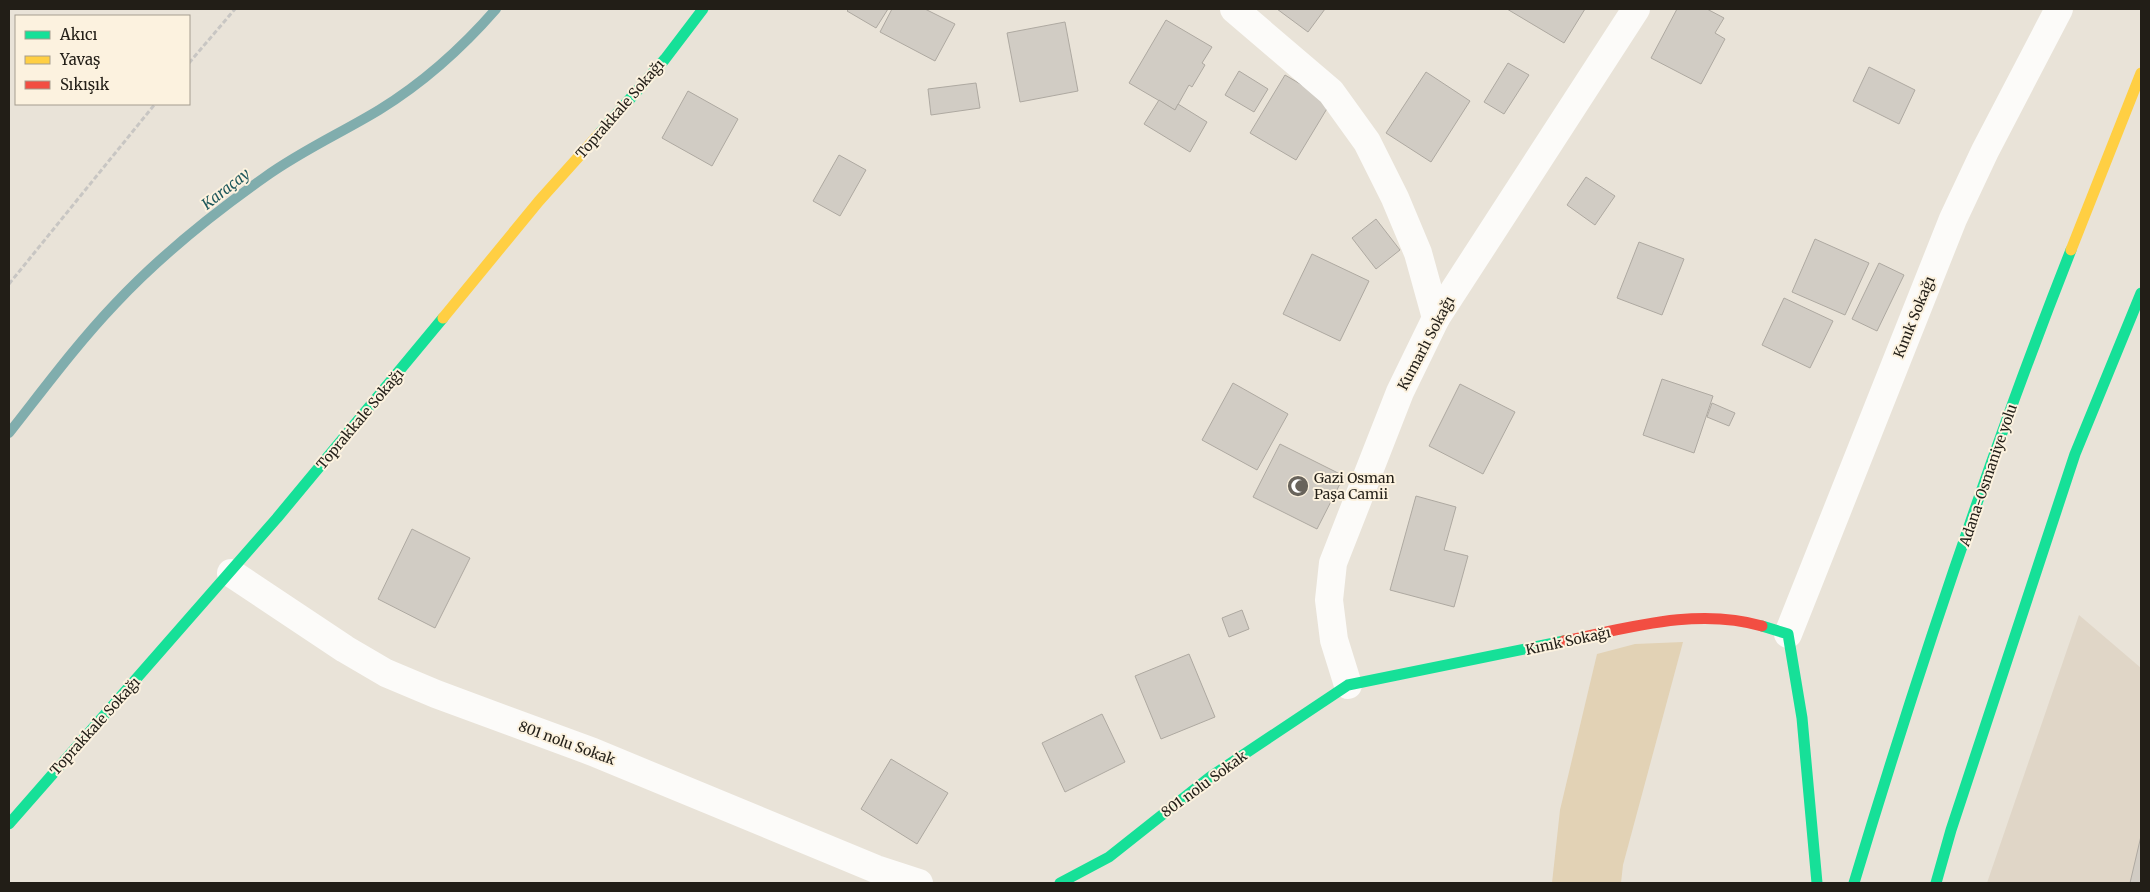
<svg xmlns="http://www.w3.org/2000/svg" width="2150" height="892" font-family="Merriweather,serif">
<rect width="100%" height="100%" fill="#e9e3d8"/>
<!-- industrial -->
<polygon fill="#e0d6c7" points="2079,615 2141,668 2141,883 1987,883"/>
<!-- green -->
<polygon fill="#e2d2b5" points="1683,642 1623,865 1621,883 1552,883 1560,810 1597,654 1635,644"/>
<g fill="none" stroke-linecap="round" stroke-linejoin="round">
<!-- stream -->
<path stroke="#80adad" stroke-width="10" d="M 9,433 C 43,390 76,345 115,304 C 160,256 211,215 265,177 C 301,151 341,133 379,110 C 423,83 462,48 496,9"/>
</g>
<!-- building -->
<g fill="#d1ccc4" stroke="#aea9a1">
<polygon points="849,9 888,9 876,28 847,11"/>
<polygon points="892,9 925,9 955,24 935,61 880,32"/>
<polygon points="1277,9 1325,9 1308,32"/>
<polygon points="1507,9 1585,9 1564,43"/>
<polygon points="1677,9 1707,9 1724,18 1715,33 1725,39 1701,84 1651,58"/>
<polygon points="1166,20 1212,47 1202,63 1205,65 1192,87 1189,85 1175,110 1129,83"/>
<polygon points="1065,22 1078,91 1020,102 1007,33"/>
<polygon points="1508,63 1529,75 1504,114 1484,102"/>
<polygon points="1869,67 1915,90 1899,124 1853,101"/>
<polygon points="1239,71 1268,89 1254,112 1225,95"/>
<polygon points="1426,72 1470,101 1431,162 1386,133"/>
<polygon points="1285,75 1331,102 1296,160 1250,133"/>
<polygon points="976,83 980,108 931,115 928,89"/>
<polygon points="688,91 738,119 712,166 662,138"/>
<polygon points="1159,100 1175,110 1178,104 1207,122 1190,152 1144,124"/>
<polygon points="839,155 866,170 840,216 813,201"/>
<polygon points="1586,177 1615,196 1595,225 1567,205"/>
<polygon points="1376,219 1400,250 1376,269 1352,238"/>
<polygon points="1815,239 1869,263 1845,315 1792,292"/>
<polygon points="1639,242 1684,259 1662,315 1617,298"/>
<polygon points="1312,254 1369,281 1340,341 1283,314"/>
<polygon points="1879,263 1904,275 1877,331 1852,319"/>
<polygon points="1784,298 1833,321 1810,368 1762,345"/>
<polygon points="1662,379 1713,396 1694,453 1643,435"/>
<polygon points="1233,383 1288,414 1257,470 1202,440"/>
<polygon points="1460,384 1515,412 1483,474 1429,446"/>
<polygon points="1712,403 1735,413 1729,426 1707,417"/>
<polygon points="1280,444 1344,476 1317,529 1253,497"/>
<polygon points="1416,496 1456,507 1444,550 1468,556 1454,607 1390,590"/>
<polygon points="412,529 470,558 435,628 378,599"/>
<polygon points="1242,610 1249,629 1229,637 1222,618"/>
<polygon points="1189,654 1215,717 1161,739 1135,676"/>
<polygon points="1102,714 1125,762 1065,792 1042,743"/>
<polygon points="891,759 948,793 917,844 861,809"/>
<polygon points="2141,836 2141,883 2130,883"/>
</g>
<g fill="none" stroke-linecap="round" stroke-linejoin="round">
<!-- path -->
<g stroke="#c8c6c3" stroke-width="3" stroke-dasharray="5 2.5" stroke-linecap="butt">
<polyline points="189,63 235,9"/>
<polyline points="9,284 155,104"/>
</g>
<!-- street -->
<g stroke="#fcfbf9" stroke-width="28">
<polyline points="1234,9 1331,92 1367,142 1395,198 1418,253 1436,318"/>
<polyline points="231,573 345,649 386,673 436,694 593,752 876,869 919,883"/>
<polyline points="1788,634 1953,219 1985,151 2059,9"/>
<polyline points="1348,685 1334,640 1329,600 1333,563 1400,392 1436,318 1636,9"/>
</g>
<!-- fast -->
<g stroke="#16e098" stroke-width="11">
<polyline points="600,133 665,59 703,9"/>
<polyline points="1762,626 1788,634 1802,718 1817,883"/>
<polyline points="9,824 277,518 443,318"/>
<polyline points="1060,883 1109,857 1210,777 1348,685 1564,641"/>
<path d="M 1854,883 C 1918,670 1989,458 2071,250"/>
<polyline points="1936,883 1951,830 2075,454 2141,293"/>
</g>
<!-- slow -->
<g stroke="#ffcf43" stroke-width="11">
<polyline points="2071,250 2141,73"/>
<polyline points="443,318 539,201 600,133"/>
</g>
<!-- jam -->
<path stroke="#f24e42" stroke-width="11" d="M 1564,641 C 1628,628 1697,607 1762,626"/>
</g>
<!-- icons -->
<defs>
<g id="mosque-disc" transform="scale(1.125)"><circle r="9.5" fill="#68635b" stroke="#fcf2df"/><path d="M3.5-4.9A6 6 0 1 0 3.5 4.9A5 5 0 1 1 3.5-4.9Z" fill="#fff"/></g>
</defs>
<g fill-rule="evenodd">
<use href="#mosque-disc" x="1298" y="486"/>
</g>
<g text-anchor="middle" stroke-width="4" stroke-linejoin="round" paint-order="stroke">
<!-- street labels -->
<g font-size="14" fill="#221e17" stroke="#fcf2df">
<text transform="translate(620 109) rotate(-49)" y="5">Toprakkale Sokağı</text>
<text transform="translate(1914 317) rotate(-68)" y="5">Kınık Sokağı</text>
<text transform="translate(1426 343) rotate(-62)" y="5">Kumarlı Sokağı</text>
<text transform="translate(360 419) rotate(-50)" y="5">Toprakkale Sokağı</text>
<text transform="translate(1988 475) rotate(-71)" y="5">Adana-Osmaniye yolu</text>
<text transform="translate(1568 641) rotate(-12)" y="5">Kınık Sokağı</text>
<text transform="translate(95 726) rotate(-48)" y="5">Toprakkale Sokağı</text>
<text transform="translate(567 743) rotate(20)" y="5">801 nolu Sokak</text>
<text transform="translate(1204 784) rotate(-36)" y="5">801 nolu Sokak</text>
</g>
<!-- poi labels -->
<g font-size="14" fill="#221e17" stroke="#fcf2df" text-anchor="start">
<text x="1314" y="483">Gazi Osman<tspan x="1314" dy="16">Paşa Camii</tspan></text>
</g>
<!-- water labels -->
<g font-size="15" font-style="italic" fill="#1e585c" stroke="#fcf2df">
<text transform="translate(226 189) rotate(-38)" y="5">Karaçay</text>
</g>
</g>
<!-- border -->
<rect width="2150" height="892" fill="none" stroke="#221e17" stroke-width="20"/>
<!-- legend -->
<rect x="15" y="15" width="175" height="90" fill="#fcf2df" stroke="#a59d8f"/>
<rect x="25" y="31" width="25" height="8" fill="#16e098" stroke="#a59d8f"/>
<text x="60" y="40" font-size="15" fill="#221e17">Akıcı</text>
<rect x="25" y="56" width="25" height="8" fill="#ffcf43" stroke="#a59d8f"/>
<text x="60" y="65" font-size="15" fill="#221e17">Yavaş</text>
<rect x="25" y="81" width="25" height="8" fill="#f24e42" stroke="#a59d8f"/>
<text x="60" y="90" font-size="15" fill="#221e17">Sıkışık</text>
</svg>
